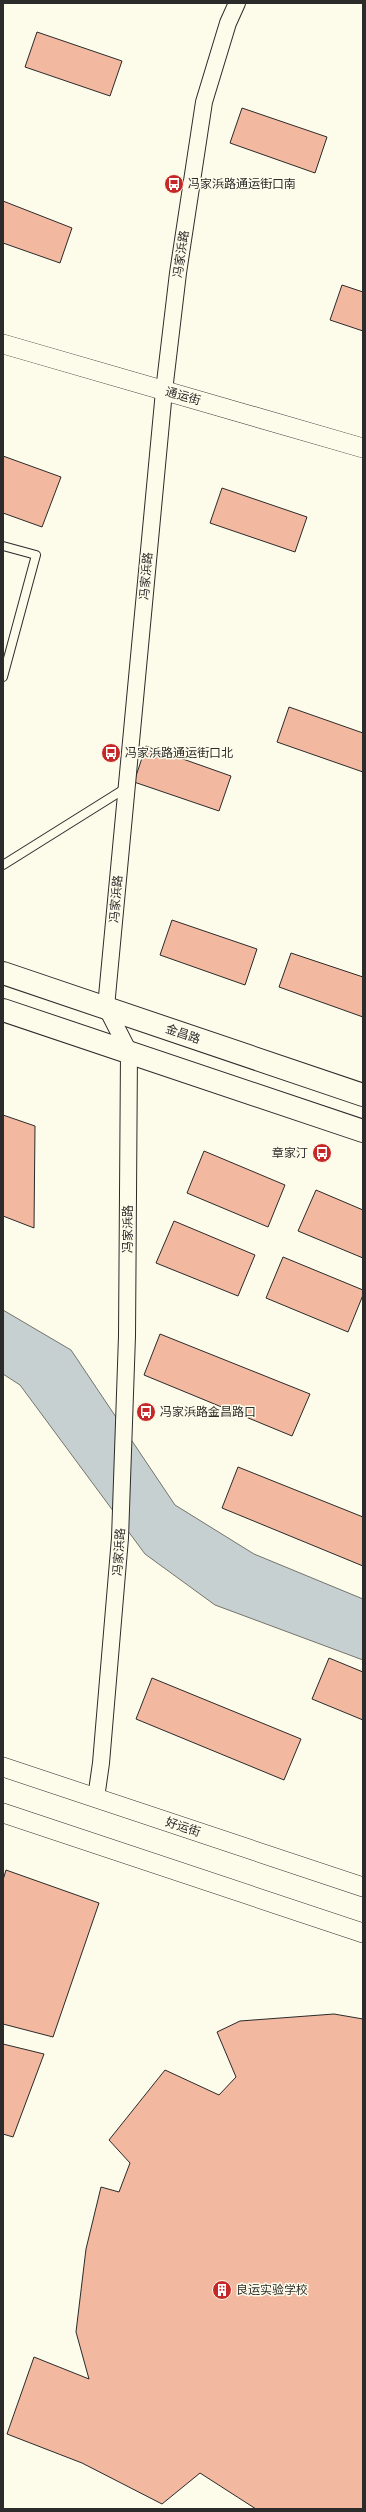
<svg xmlns="http://www.w3.org/2000/svg" width="366" height="2512" font-family="Poppins,'Noto Sans SC',sans-serif">
<rect width="100%" height="100%" fill="#fdfbea"/>
<!-- water -->
<polygon fill="#c7d0d0" stroke="#74746e" points="3,1310 71,1350 175,1505 254,1554 363,1599 363,1660 215,1605 145,1554 20,1385 3,1374"/>
<!-- building -->
<g fill="#f2b8a0" stroke="#2b2b2b">
<polygon points="37,32 122,61 110,96 25,67"/>
<polygon points="242,108 327,137 315,173 230,143"/>
<polygon points="3,201 72,228 60,263 3,243"/>
<polygon points="342,285 363,292 363,331 330,320"/>
<polygon points="3,456 61,477 42,527 3,513"/>
<polygon points="222,488 307,517 295,552 210,523"/>
<polygon points="289,707 363,733 363,772 277,742"/>
<polygon points="146,746 231,776 219,811 134,782"/>
<polygon points="172,920 257,949 245,985 160,955"/>
<polygon points="291,953 363,977 363,1017 279,987"/>
<polygon points="3,1115 35,1126 34,1228 3,1216"/>
<polygon points="204,1151 285,1185 268,1227 187,1193"/>
<polygon points="316,1190 363,1210 363,1258 298,1231"/>
<polygon points="174,1221 255,1255 238,1296 156,1263"/>
<polygon points="283,1257 363,1290 363,1295 348,1332 266,1298"/>
<polygon points="160,1334 310,1394 292,1436 144,1375"/>
<polygon points="238,1467 363,1517 363,1566 222,1508"/>
<polygon points="329,1658 363,1672 363,1720 312,1699"/>
<polygon points="152,1678 301,1739 284,1780 136,1719"/>
<polygon points="6,1870 99,1903 53,2037 3,2024 3,1880"/>
<polygon points="334,2014 363,2019 363,2509 256,2509 200,2473 162,2504 82,2463 7,2434 34,2357 89,2379 76,2332 86,2249 101,2187 119,2192 130,2163 109,2140 165,2070 219,2095 236,2077 217,2032 240,2021"/>
<polygon points="3,2044 44,2054 13,2137 3,2134"/>
</g>
<g fill="none" stroke-linecap="round" stroke-linejoin="round">
<!-- service casing -->
<g stroke="#2b2b2b" stroke-width="10">
<g id="service">
<polyline points="3,546 36,555 3,677"/>
<polyline points="3,865 126,788"/>
</g>
</g>
<!-- minor casing -->
<g stroke="#2b2b2b" stroke-width="18">
<polyline id="minor" points="96,1798 101,1763 120,1538 127,1336 129,1052 106,1007 164,391 178,273 204,102 228,23 237,3"/>
</g>
<!-- tertiary casing -->
<g stroke="#2b2b2b" stroke-width="20">
<g id="tertiary">
<polyline points="3,344 363,448"/>
<polyline points="3,1767 363,1887"/>
<polyline points="3,1813 363,1933"/>
</g>
</g>
<!-- secondary casing -->
<g stroke="#2b2b2b" stroke-width="24">
<g id="secondary">
<polyline points="3,973 363,1095"/>
<polyline points="3,1010 363,1131"/>
</g>
</g>
<!-- service -->
<use href="#service" stroke="#fdfbea" stroke-width="8"/>
<!-- minor -->
<use href="#minor" stroke="#fdfbea" stroke-width="16"/>
<!-- tertiary -->
<use href="#tertiary" stroke="#fdfbea" stroke-width="19"/>
<!-- secondary -->
<use href="#secondary" stroke="#fdfbea" stroke-width="22"/>
</g>
<!-- icons -->
<defs>
<g id="bus-disc" transform="scale(1)"><circle r="9.5" fill="#c62828" stroke="#fdfbea"/><path d="M-5-6H5V4H4V6H2V4H-2V6H-4V4H-5ZM-3.5-4V0h7V-4ZM-3.5 1.2v1.5H-2V1.2ZM2 1.2v1.5H3.5V1.2Z" fill="#fff"/></g>
<g id="building-disc" transform="scale(1)"><circle r="9.5" fill="#c62828" stroke="#fdfbea"/><path d="M-4-6H4V6H1V3H-1V6H-4ZM-2.5-4.3h1.7v1.8h-1.7ZM.8-4.3h1.7v1.8H.8ZM-2.5-1h1.7V.8h-1.7ZM.8-1h1.7V.8H.8Z" fill="#fff"/></g>
</defs>
<g fill-rule="evenodd">
<use href="#bus-disc" x="174" y="184"/>
<use href="#bus-disc" x="111" y="753"/>
<use href="#bus-disc" x="322" y="1153"/>
<use href="#bus-disc" x="146" y="1412"/>
<use href="#building-disc" x="222" y="2290"/>
</g>
<g text-anchor="middle" stroke-width="3" stroke-linejoin="round" paint-order="stroke">
<!-- poi labels -->
<g font-size="12" fill="#2b2b2b" stroke="#fdfbea" text-anchor="start">
<text x="188" y="188">冯家浜路通运街口南</text>
<text x="125" y="757">冯家浜路通运街口北</text>
<text x="308" y="1157" text-anchor="end">章家汀</text>
<text x="160" y="1416">冯家浜路金昌路口</text>
<text x="236" y="2294">良运实验学校</text>
</g>
<!-- street labels -->
<g font-size="12" fill="#2b2b2b" stroke="#fdfbea">
<text transform="translate(181 254) rotate(-82)" y="4">冯家浜路</text>
<text transform="translate(183 396) rotate(16)" y="4">通运街</text>
<text transform="translate(146 576) rotate(-85)" y="4">冯家浜路</text>
<text transform="translate(116 899) rotate(-85)" y="4">冯家浜路</text>
<text transform="translate(183 1034) rotate(19)" y="4">金昌路</text>
<text transform="translate(128 1229) rotate(-90)" y="4">冯家浜路</text>
<text transform="translate(119 1552) rotate(-86)" y="4">冯家浜路</text>
<text transform="translate(183 1827) rotate(18)" y="4">好运街</text>
</g>
</g>
<!-- border -->
<rect width="366" height="2512" fill="none" stroke="#2b2b2b" stroke-width="8"/>
</svg>
